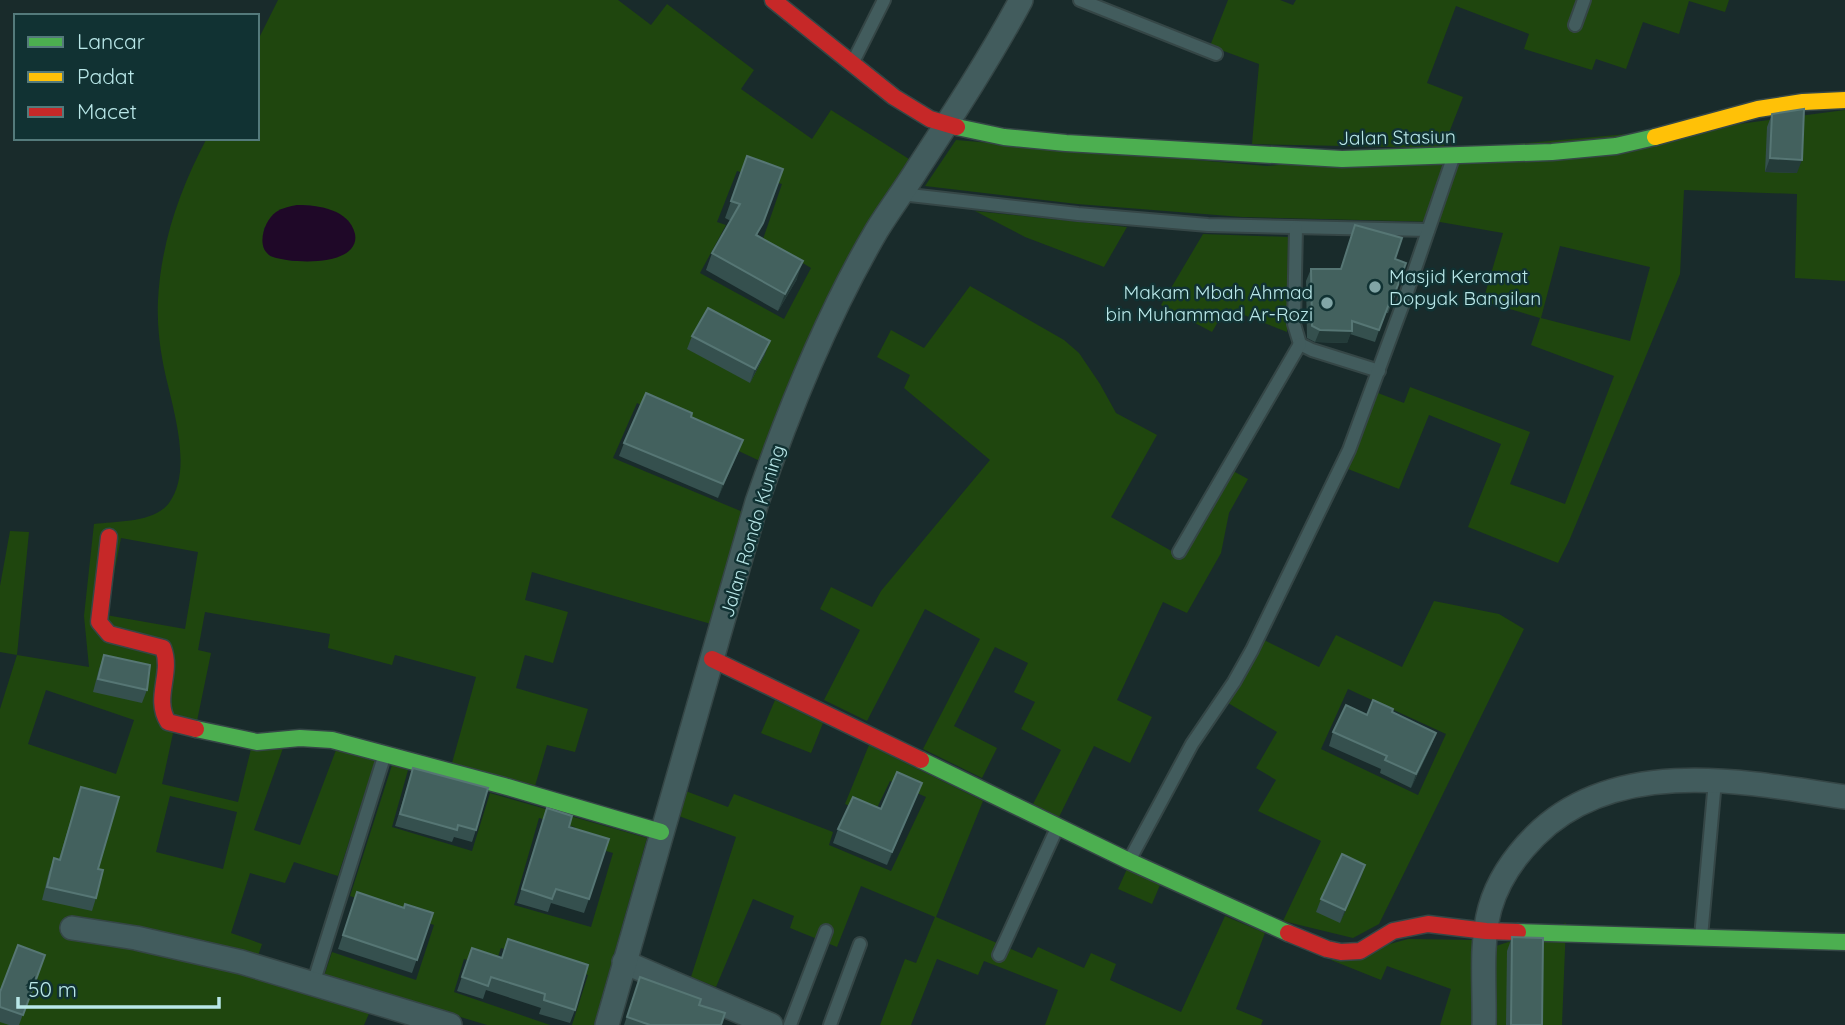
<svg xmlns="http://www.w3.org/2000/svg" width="1845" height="1025" font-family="Quicksand,sans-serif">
<rect width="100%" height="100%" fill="#192b2b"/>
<!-- green -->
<g fill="#1f460e" fill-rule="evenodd">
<path d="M 278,0 L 618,0 L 651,25 L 667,4 L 754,70 L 741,89 L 812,139 L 831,110 L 909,159 L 871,219 L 762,462 L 637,403 L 613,458 L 743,512 L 711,624 L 532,572 L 525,600 L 568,612 L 553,663 L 525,655 L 516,688 L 588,709 L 575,752 L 547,745 L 535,786 L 452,763 L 476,677 L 395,655 L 392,665 L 328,648 L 330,634 L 205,612 L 198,650 L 211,653 L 197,721 L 177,715 L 162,784 L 238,802 L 251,749 L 283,748 L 254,830 L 300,845 L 336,750 L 375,761 L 338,876 L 294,862 L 285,883 L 250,873 L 231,933 L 262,944 L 258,956 L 371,1009 L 364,1025 L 0,1025 L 0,709 L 17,655 L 0,652 L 0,586 L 10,531 L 29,532 L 17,655 L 89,667 L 84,616 L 94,524 C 117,521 154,523 169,503 C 195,468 170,401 163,363 C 159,342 157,321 158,300 C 161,242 180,189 207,138 L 257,138 L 257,42 ZM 737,171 L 782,184 L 763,239 L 811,268 L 784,319 L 700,273 L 726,225 L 717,222 ZM 297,205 C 316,205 333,209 349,221 L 317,261 L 293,261 L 270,256 L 263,246 L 264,228 ZM 121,538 L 198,552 L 185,629 L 106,615 ZM 46,690 L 134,720 L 116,774 L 28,744 ZM 170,796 L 237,812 L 223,869 L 156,852 Z"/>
<polygon points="1228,0 1280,0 1293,5 1296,0 1729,0 1725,12 1689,1 1679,34 1643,22 1626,69 1596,59 1592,70 1524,49 1529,34 1456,6 1427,83 1463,97 1443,148 1252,144 1259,64 1210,46"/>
<path d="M 1845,110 L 1845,281 L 1795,278 L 1797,194 L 1684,190 L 1680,274 L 1569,541 L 1558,563 L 1468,527 L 1501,444 L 1429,415 L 1399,489 L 1348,469 L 1378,393 L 1404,403 L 1410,387 L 1530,432 L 1510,484 L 1565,504 L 1614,376 L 1531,345 L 1540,318 L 1483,301 L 1503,233 L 1440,222 L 1242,217 L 1077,204 L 925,186 L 956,140 L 1267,166 L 1739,124 ZM 1560,246 L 1650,267 L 1630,341 L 1541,318 Z"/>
<polygon points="975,211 1127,227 1104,267 1025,237"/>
<polygon points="1203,234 1288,237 1287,332 1226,308 1212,332 1161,305"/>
<polygon points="970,286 1064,340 1079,353 1100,384 1116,413 1157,435 1111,517 1184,558 1233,471 1248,479 1229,513 1221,553 1187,613 1163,602 1117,700 1152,717 1130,763 1094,746 1059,817 1033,804 1061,750 1021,729 1035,702 1014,692 1028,663 995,647 954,726 997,748 982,778 923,749 980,639 925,609 867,721 824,700 860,630 820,609 831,587 872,607 881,591 990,460 904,388 910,375 877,357 891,330 924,348"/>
<path d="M 1434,601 L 1499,614 L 1524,629 L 1379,924 L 1353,938 L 1283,921 L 1321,841 L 1258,811 L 1276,780 L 1256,768 L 1277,732 L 1228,703 L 1264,640 L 1319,667 L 1336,635 L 1402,667 ZM 1348,689 L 1446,734 L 1418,795 L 1321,749 Z"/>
<polygon points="775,700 823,723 811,753 761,733"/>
<polygon points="869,745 983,801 936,917 1032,958 1038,947 1084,968 1091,953 1116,964 1110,980 1181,1012 1225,916 1265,933 1236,1009 1263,1020 1261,1025 1045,1025 1058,990 984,961 978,975 937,959 911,1025 880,1025 905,959 916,963 935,917 861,886 837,947 790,928 794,916 753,899 716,987 691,977 736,837 676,815 683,790 728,807 734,794 833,832 829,845 891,871 926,797 890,781 873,816 845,804"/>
<path d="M 392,765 L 408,770 L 392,827 L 472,851 L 490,793 L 647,838 L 594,1025 L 572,1025 L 588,975 L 501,948 L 494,968 L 464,959 L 454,992 L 550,1025 L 487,1025 L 324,976 L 332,952 L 416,980 L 434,925 L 350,896 ZM 539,818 L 575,827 L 572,841 L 613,853 L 591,927 L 514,905 Z"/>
<polygon points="1127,869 1160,885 1152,904 1118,889"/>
<polygon points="1566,923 1562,1025 1495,1025 1496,946"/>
<polygon points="1408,939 1475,940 1474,1025 1440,1025 1451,989 1387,966 1381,980 1331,960"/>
</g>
<!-- water -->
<path fill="#1f0828" d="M 297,205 C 318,205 349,209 355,234 C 356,240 355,244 351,249 C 337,265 292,263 273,257 C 254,250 264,220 276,212 C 282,208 290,206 297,205 Z"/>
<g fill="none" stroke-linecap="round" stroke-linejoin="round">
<!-- lane casing -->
<g stroke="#354646" stroke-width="16">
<g id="lane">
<polyline points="1080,0 1216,54"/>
<polyline points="1575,25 1584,0"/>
<polyline points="853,62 884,0"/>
<polyline points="901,194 1078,214 1208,225 1428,230"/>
<polyline points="1296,228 1294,324 1300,344 1312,350 1379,371"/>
<polyline points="1179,552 1300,344"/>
<polyline points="1129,861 1192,744 1234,682 1252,650 1349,450 1404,301 1453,158"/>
<polyline points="1701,937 1715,781"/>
<polyline points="999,955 1057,828"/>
<polyline points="313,984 384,757"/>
<polyline points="790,1025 826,931"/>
<polyline points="830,1025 860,944"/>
</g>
</g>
<!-- street casing -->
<g stroke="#354646" stroke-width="26">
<g id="street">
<polyline points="72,928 136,938 241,962 450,1025"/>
<polyline points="624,962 771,1025"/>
<path d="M 607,1025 L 757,502 C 789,409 827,315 877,230 C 890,209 905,189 918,168 C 954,113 990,58 1021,0"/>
<path d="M 1484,1025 C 1485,987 1480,944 1490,908 C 1498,880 1515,856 1535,836 C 1615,756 1744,781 1845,797"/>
</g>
</g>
<!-- fast casing -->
<g stroke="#354646" stroke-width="19">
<g id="fast">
<polyline points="957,127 1004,137 1066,143 1342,159 1552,152 1616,146 1655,137"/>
<polyline points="196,729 257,742 300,738 332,740 504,786 661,832"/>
<polyline points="921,760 1129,861 1288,933"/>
<polyline points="1518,932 1845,942"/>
</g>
</g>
<!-- slow casing -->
<g stroke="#354646" stroke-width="19">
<polyline id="slow" points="1655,137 1758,109 1803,102 1845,100"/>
</g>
<!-- jam casing -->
<g stroke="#354646" stroke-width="19">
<g id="jam">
<polyline points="773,0 894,97 930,119 957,127"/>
<path d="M 109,537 L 99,622 L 109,634 L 163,648 C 173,673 153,698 168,722 L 196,729"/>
<polyline points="712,659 921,760"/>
<polyline points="1288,933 1327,949 1341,952 1360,951 1393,931 1428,924 1486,931 1518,932"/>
</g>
</g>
<!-- lane -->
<use href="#lane" stroke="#425c5d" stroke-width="12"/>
<!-- street -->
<use href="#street" stroke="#425c5d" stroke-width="23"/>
<!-- fast -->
<use href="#fast" stroke="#4caf50" stroke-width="16"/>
<!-- slow -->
<use href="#slow" stroke="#ffc107" stroke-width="16"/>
<!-- jam -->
<use href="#jam" stroke="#c62828" stroke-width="16"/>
</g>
<!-- wall -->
<g fill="#35504e">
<polygon points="1772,114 1797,173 1765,172 1767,127"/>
<polygon points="747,156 758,236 797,279 778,311 706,270 712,253 731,221 725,218"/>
<polygon points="1395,259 1406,263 1388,313 1385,313 1375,342 1350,334 1347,343 1315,342 1307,338 1306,281 1311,269 1341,269"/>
<polygon points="692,336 765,354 750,383 687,349"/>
<polygon points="691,417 743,440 718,498 619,456 624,443"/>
<polygon points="104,655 147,690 142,703 93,692 99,669"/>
<polygon points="1392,713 1436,733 1431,746 1411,788 1380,773 1381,769 1329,746 1333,732 1367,715"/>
<polygon points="413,768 476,830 472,842 454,837 452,842 395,826"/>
<polygon points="922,783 887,865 833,843 838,829 881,809"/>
<polygon points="81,787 98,869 96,898 92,911 42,900 49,872 54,858 59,859"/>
<polygon points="547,808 569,827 589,899 584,913 551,903 548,912 517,903"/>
<polygon points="1365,865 1340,923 1316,912 1321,899"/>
<polygon points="357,892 404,908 433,913 412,973 338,949"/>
<polygon points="1512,937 1542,1025 1506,1025 1507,951"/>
<polygon points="45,955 19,1025 9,1025 0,1022 0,992"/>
<polygon points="502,958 575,1010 570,1023 539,1014 541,1008 486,990 483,999 457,991 467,962"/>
<polygon points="640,977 699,1005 721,1025 624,1025"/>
</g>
<!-- shaded-wall -->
<g fill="#243b39">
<polygon points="1770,158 1802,160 1797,173 1765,172"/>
<polygon points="803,261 797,279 778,311 785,294"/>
<polygon points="1320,330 1352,331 1347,343 1315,342"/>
<polygon points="770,341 765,354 750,383 755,369"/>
<polygon points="743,440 738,453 718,498 723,484"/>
<polygon points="1436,733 1431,746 1411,788 1416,774"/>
<polygon points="922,783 917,796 887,865 892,852"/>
<polygon points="1365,865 1361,878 1340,923 1345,910"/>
</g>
<!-- building -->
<g fill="#43615e" stroke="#567674" stroke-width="2">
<polygon points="1804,109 1802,160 1770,158 1772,114"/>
<polygon points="747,156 783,169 763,223 756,235 803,261 785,294 712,253 740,204 731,201"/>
<polygon points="1355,225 1402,238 1395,259 1406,263 1392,301 1390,301 1379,330 1352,321 1352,331 1320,330 1312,326 1311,269 1341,269"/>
<polygon points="708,308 770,341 755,369 692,336"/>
<polygon points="646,393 692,413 691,417 743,440 723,484 624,443"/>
<polygon points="104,655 150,665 147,690 98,679"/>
<polygon points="1373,700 1393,709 1392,712 1436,733 1416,774 1385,760 1387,756 1333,732 1346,705 1367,715"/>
<polygon points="413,768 488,788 476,830 458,825 457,830 400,814"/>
<polygon points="897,772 922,783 892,852 838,829 853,797 881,809"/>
<polygon points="81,787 119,797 98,869 103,870 96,898 47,887 54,858 60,860"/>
<polygon points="547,808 572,816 569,827 609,839 589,899 556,889 552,899 522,889"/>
<polygon points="1342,854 1365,865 1345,910 1321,899"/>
<polygon points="357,892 404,908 405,904 433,913 417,960 343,935"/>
<polygon points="1512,937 1543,938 1542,1025 1511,1025"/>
<polygon points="508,939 588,965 575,1010 544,1000 545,994 491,977 488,986 462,977 472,948 502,958"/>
<polygon points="18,945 45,955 23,1015 0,1007 0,992"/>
<polygon points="640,977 701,999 699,1005 725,1013 721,1025 650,1025 627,1017"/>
</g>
<!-- markers -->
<g fill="#81a5a6" stroke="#113233" stroke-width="2.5">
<circle cx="1375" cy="287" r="7"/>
<circle cx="1327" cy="303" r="7"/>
</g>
<g text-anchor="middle" stroke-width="5" stroke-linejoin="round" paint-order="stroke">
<!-- street labels -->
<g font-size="19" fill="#b9e7e8" stroke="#113233">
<text transform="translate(1397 137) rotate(-1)" y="7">Jalan Stasiun</text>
<text transform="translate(752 531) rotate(-73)" y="7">Jalan Rondo Kuning</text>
</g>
<!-- poi labels -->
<g font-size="19" fill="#b9e7e8" stroke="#113233" text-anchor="start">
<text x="1389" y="283">Masjid Keramat<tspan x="1389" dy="22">Dopyak Bangilan</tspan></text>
<text x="1313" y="299" text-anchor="end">Makam Mbah Ahmad<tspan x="1313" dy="22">bin Muhammad Ar-Rozi</tspan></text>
</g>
</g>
<!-- legend -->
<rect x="14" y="14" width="245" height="126" fill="#113233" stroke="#547a7b" stroke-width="2"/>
<rect x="28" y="37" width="35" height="10" fill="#4caf50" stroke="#547a7b" stroke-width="2"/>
<text x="77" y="49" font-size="21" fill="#b9e7e8">Lancar</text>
<rect x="28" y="72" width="35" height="10" fill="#ffc107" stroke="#547a7b" stroke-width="2"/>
<text x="77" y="84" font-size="21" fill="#b9e7e8">Padat</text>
<rect x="28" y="107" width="35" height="10" fill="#c62828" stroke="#547a7b" stroke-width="2"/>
<text x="77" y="119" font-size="21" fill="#b9e7e8">Macet</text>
<!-- scale -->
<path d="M18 997v10h201v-10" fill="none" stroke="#b9e7e8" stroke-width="3.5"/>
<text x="28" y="997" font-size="21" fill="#b9e7e8" stroke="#113233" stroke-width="5" paint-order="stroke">50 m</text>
</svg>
